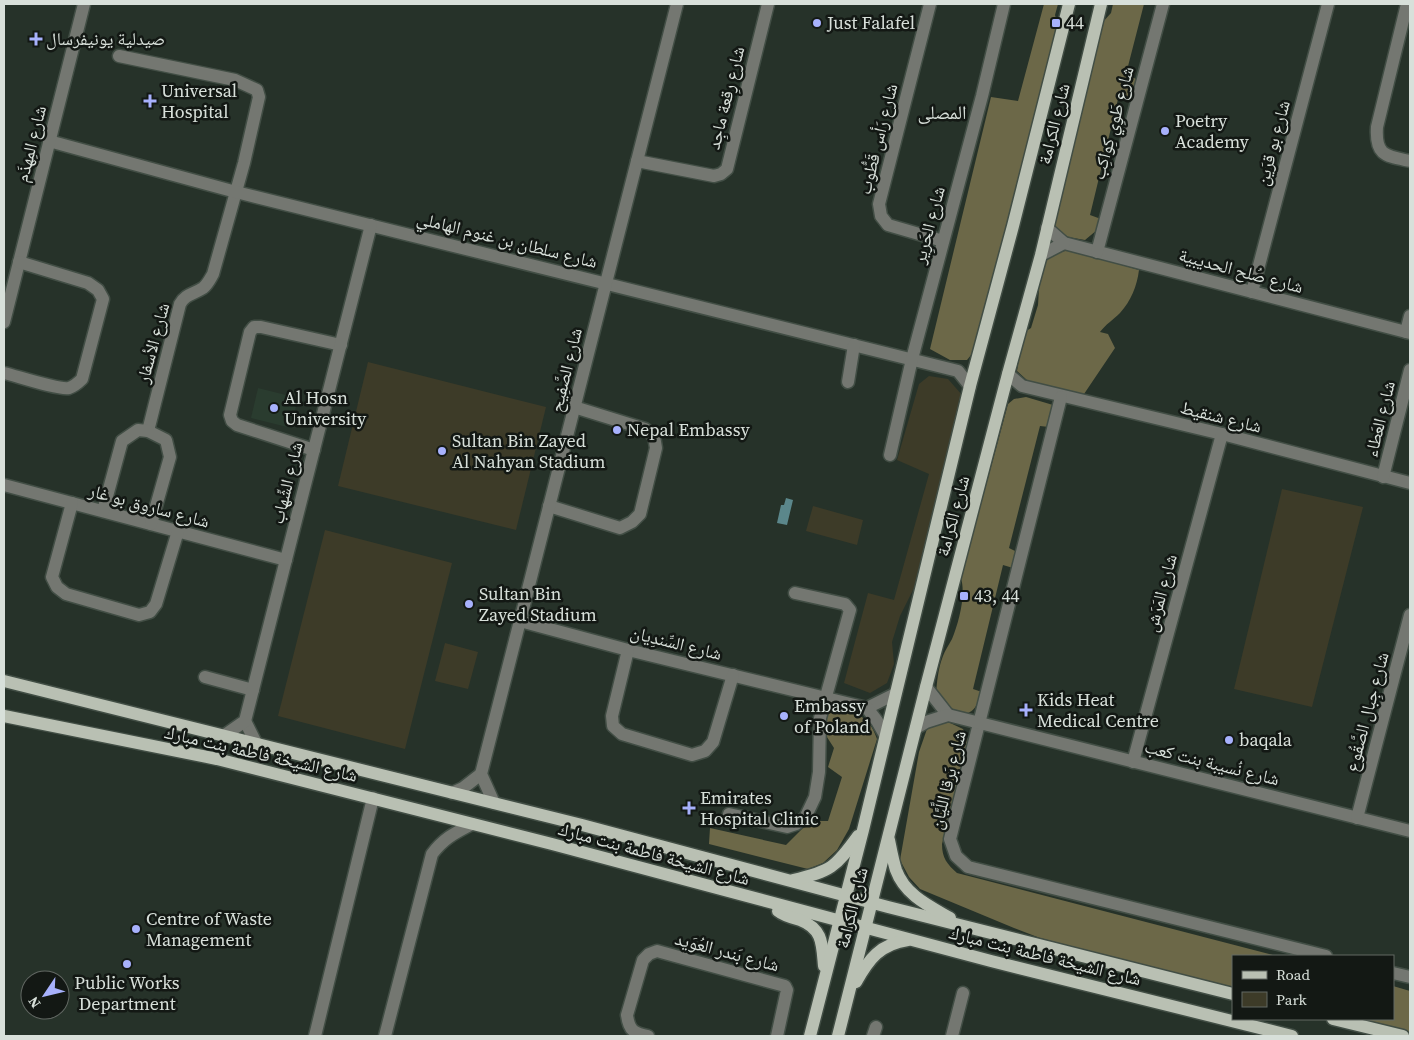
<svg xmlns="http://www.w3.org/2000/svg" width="1414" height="1040" font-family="'Source Serif 4','Noto Naskh Arabic',serif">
<rect width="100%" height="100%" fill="#263229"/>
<!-- built -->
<polygon fill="#2a3c2f" points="258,388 298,398 291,428 251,418"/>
<!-- green -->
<g fill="#3d3b28">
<polygon points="368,362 546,407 516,530 338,486"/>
<polygon points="929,376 948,379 962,395 914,588 900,616 892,642 894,664 887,683 870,693 844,683 868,593 894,600 929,474 897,460 919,384"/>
<polygon points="1282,489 1363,507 1312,707 1234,689"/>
<polygon points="813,506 863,520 857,545 806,531"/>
<polygon points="325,530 452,563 405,749 278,716"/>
<polygon points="445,643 478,652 468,689 435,681"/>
</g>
<!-- forest -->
<g fill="#6c6848">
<polygon points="1044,4 1058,4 1055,15 1060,33 975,350 967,360 950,360 930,349 991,97 1018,101"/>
<polygon points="1113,4 1144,4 1126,74 1136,79 1131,97 1119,95 1090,215 1101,219 1097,230 1085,240 1062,236 1050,226 1102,23 1111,13"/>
<path d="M 1071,250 L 1139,270 C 1137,286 1131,301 1120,313 C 1113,320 1106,324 1100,332 L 1108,334 L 1115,348 L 1084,394 L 1051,388 L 1028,381 L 1017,371 L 1023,333 L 1031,328 L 1038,305 L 1039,289 L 1037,282 L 1046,256 L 1054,253 Z"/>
<path d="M 1026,397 L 1053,405 L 1049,427 L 1040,426 L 1009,548 L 1017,552 L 1013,568 L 1003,565 L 973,689 L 982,692 C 978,706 971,719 954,712 C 947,709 941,699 936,695 C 937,681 938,669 943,656 C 945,650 949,645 952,639 C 959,622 966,595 961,578 L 1008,404 L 1014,399 Z"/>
<path d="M 835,708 C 857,714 869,715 877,739 L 849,829 L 837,850 L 823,863 L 808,869 L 709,844 L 710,828 L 786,845 L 810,821 L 828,821 L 842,777 L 828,767 L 834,748 L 825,734 L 826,712 Z"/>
<path d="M 948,722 L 963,729 L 968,740 L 942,844 C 942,858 947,864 957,873 L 1277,956 L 1233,956 L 1233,988 L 1040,938 L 1014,928 L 920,889 L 909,877 L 900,860 L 919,752 L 927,729 Z"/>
<polygon points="1393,986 1410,991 1410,1034 1351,1019 1393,1019"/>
</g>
<!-- water -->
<polygon fill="#5b878b" points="786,498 793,500 787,525 777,523 781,505 784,505"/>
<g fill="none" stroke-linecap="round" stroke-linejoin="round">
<!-- minor casing -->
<g stroke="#424e45" stroke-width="15">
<g id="minor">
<polyline points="930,4 879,204 881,216 888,225 943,241"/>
<path d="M 1407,4 L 1377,127 C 1375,156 1386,156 1410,161"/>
<path d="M 119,56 L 235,80 L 257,90 L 259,97 L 244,163 L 213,274 C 210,279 208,284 203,288 C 194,294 185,294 180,304 L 148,431"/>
<polyline points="49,141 236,192 958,371 970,386"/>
<polyline points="637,161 714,176 721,174 727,169 768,4"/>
<polyline points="1047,228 1064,243 1410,333"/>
<polyline points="1097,252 1163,4"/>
<polyline points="1041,255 1064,243"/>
<polyline points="1252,292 1328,4"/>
<polyline points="4,322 84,4"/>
<polyline points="1406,332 1410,316"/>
<path d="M 4,373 C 17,376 58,390 69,388 C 75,386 78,383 82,379 L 103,299 L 98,290 L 88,283 L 19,262"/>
<polyline points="1008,374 1022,386 1222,434 1410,483"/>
<polyline points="848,382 854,345"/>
<polyline points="1061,397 950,839 956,856 968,867 1326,956"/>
<polyline points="314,450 237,425 232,421 230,415 250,332 254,327 261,327 341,345"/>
<polyline points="890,455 912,359 982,96 1004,4"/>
<polyline points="1383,477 1410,370"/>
<polyline points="4,485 286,560"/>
<polyline points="72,503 52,577 57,587 66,594 139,615 150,612 156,604 178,531"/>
<polyline points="549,506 620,528 632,522 640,514 656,448 654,436 645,429 574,407"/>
<polyline points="103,511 122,441 138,430 148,431 166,440 170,457 151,524"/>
<polyline points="520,621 628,650 867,708 895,694"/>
<polyline points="628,650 612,716 613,726 622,734 692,755 705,751 713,742 733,675"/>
<polyline points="205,677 253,690"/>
<polyline points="926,687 948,715"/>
<polyline points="867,708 877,721 885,735"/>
<polyline points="245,721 256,743"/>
<polyline points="916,728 926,722 948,715 1410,831"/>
<polyline points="225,735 245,721 371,225"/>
<polyline points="1133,762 1222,434"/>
<polyline points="452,793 463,788 481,774"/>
<polyline points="494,803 481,774 677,4"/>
<polyline points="729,814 787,827 796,824 805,818 815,797 819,772 820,718 850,610 845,604 795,593"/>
<polyline points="1357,818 1410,615"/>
<polyline points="1393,973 1410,977"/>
<polyline points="315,1036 373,798"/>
<path d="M 385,1036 L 432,854 C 444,838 455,833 472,824"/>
<path d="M 648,1036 C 634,1033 629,1031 627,1015 L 643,960 L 649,954 L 657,951 L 785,986 L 787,990 L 777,1036"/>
<polyline points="873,1036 876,1027"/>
<polyline points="952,1036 963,993"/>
</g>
</g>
<!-- major casing -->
<g stroke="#424e45" stroke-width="15">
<g id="major">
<polyline points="4,681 582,825 888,907 1233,994"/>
<polyline points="4,716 217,759 552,844 991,961 1292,1036"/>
<path d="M 889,840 C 891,850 893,861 896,870 C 905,895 929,906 950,918"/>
<path d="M 793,880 C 831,871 835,868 858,836"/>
<path d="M 778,911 C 784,916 792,918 800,920 C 823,929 822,944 824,966"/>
<path d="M 856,982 C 869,959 880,944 908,940"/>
<polyline points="1333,1019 1403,1036"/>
<polyline points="810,1036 863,830 970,386 1013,226 1069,4"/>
<polyline points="838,1036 926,687 1008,374 1041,255 1101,4"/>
</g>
</g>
<!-- minor -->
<use href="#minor" stroke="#747771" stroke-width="12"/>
<!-- major -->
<use href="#major" stroke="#b9c0b3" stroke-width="12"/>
</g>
<!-- markers -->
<g fill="#a7b1fc" stroke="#131814" stroke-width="2">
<circle cx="817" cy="23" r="5"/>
<rect x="1051" y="18" width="10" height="10" rx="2.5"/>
<path d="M33.5 31.5h5v5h5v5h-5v5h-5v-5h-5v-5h5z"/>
<path d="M147.5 93.5h5v5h5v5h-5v5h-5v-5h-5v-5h5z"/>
<circle cx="1165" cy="131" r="5"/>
<circle cx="274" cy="408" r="5"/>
<circle cx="617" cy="430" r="5"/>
<circle cx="442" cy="451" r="5"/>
<rect x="959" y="591" width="10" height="10" rx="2.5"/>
<circle cx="469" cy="604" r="5"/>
<path d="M1023.5 702.5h5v5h5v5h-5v5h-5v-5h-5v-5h5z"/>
<circle cx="784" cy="716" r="5"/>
<circle cx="1229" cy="740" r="5"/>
<path d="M686.5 800.5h5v5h5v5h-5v5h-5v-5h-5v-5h5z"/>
<circle cx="136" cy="929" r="5"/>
<circle cx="127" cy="964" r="5"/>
</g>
<g text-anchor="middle" stroke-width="5" stroke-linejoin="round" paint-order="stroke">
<!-- poi labels -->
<g font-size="18" fill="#d8e0da" stroke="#131814" text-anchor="start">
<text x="827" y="29">Just Falafel</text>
<text x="1066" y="29">44</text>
<text x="46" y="45">صيدلية يونيفرسال</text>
<text x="161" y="97">Universal<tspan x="161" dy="21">Hospital</tspan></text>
<text x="1175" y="127">Poetry<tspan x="1175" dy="21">Academy</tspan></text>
<text x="284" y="404">Al Hosn<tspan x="284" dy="21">University</tspan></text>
<text x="627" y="436">Nepal Embassy</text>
<text x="452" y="447">Sultan Bin Zayed<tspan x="452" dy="21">Al Nahyan Stadium</tspan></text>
<text x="479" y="600">Sultan Bin<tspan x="479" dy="21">Zayed Stadium</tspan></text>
<text x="974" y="602">43, 44</text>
<text x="1037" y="706">Kids Heat<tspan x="1037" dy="21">Medical Centre</tspan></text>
<text x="794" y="712">Embassy<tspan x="794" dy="21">of Poland</tspan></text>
<text x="1239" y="746">baqala</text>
<text x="700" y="804">Emirates<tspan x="700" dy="21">Hospital Clinic</tspan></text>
<text x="146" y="925">Centre of Waste<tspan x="146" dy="21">Management</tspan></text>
<text x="127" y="989" text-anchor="middle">Public Works<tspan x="127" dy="21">Department</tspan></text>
</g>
<!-- street labels -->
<g font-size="18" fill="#d8e0da" stroke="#131814">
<text transform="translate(726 98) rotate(-76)" y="6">شارع رِقعة ماجِد</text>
<text transform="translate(1113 123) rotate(-75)" y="6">شارع طَوِي كِواكِب</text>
<text transform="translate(1054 124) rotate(-76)" y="6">شارع الكرامة</text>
<text transform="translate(878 139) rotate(-76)" y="6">شارع رَأس قَطُّوب</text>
<text transform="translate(1273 143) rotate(-75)" y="6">شارع بو قرَين</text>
<text transform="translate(31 144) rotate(-76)" y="6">شارع المِهذَم</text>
<text transform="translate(929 225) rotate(-75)" y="6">شارع الحَرِير</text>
<text transform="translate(507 240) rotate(14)" y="6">شارع سلطان بن غنوم الهاملي</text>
<text transform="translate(1241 271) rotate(15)" y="6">شارع صُلح الحديبية</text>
<text transform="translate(153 343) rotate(-75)" y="6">شارع الأسفار</text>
<text transform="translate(566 370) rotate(-76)" y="6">شارع الصَّفِيح</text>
<text transform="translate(1221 417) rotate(14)" y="6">شارع شنقيط</text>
<text transform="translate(1380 419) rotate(-76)" y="6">شارع العَطاء</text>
<text transform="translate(287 483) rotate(-76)" y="6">شارع الشِّهاب</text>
<text transform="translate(149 506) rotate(15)" y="6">شارع ساروق بو غار</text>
<text transform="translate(953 516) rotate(-75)" y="6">شارع الكرامة</text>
<text transform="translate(1161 593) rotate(-75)" y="6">شارع المَرَش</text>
<text transform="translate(676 643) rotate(14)" y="6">شارع السِّندِيان</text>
<text transform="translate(1367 712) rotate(-75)" y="6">شارع جِبال الصَّقُوع</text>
<text transform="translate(261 754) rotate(13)" y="6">شارع الشيخة فاطمة بنت مبارك</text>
<text transform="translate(1212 763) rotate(14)" y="6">شارع نُسيبة بنت كعب</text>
<text transform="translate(948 780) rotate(-76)" y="6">شارع بَرقا اللَّيَّان</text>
<text transform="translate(654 854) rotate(15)" y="6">شارع الشيخة فاطمة بنت مبارك</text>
<text transform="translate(852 908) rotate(-76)" y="6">شارع الكرامة</text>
<text transform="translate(727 952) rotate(15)" y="6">شارع بَندر العُوَيد</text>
<text transform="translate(1045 956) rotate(14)" y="6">شارع الشيخة فاطمة بنت مبارك</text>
</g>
<!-- neighbourhood labels -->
<g font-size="19" fill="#d8e0da" stroke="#131814">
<text x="942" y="119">المصلى</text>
</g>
</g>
<!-- border -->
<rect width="1414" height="1040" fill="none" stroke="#d8e0da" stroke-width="10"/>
<!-- legend -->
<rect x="1232" y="955" width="162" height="65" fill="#131814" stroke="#626863"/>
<rect x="1242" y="971" width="25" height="8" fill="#b9c0b3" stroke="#626863"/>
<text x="1276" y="980" font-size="15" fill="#d8e0da">Road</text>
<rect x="1242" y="992" width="25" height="15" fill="#3d3b28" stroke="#626863"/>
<text x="1276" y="1005" font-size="15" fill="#d8e0da">Park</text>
<!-- north arrow -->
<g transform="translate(45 995) rotate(235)"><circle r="24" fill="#131814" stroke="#626863"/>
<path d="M0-4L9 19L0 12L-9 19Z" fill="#a7b1fc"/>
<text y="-8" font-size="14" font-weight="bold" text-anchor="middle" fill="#d8e0da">N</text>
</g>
</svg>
